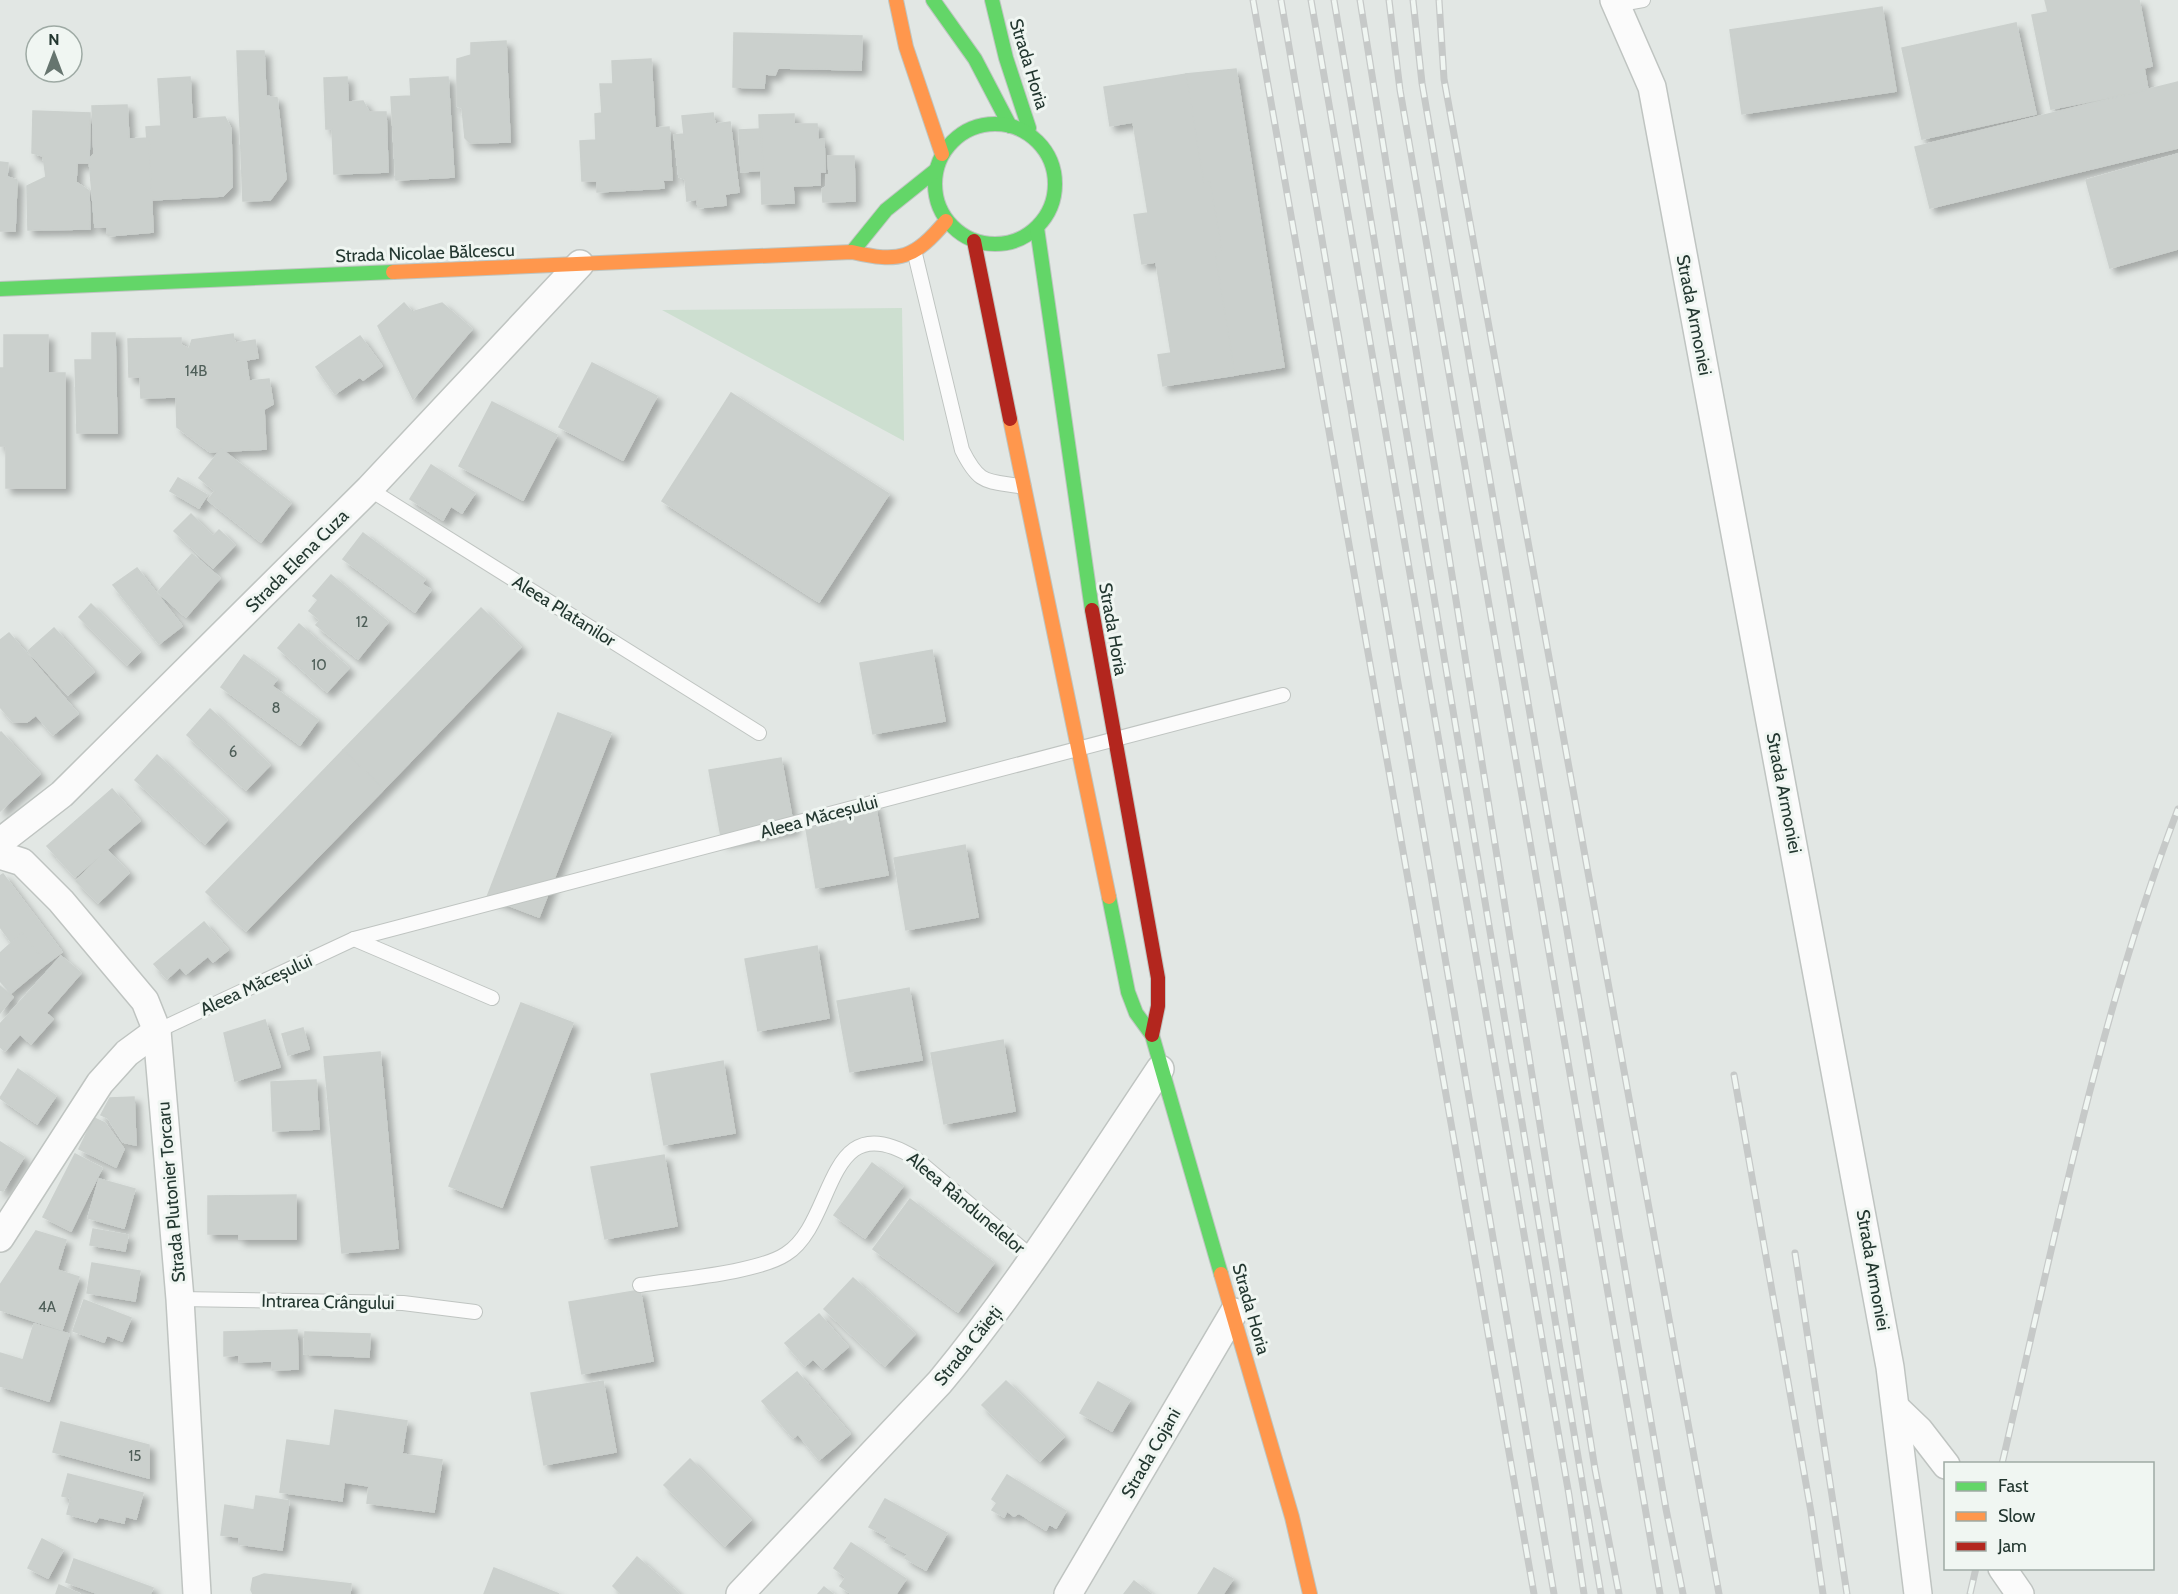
<svg xmlns="http://www.w3.org/2000/svg" width="2178" height="1594" font-family="Cabin,sans-serif">
<defs>
<filter id="shadow"><feDropShadow dx="5.5" dy="5.5" stdDeviation="3" flood-color="#0004"/></filter>
</defs>
<rect width="100%" height="100%" fill="#e2e7e4"/>
<!-- green -->
<polygon fill="#cddfd0" points="902,308 904,441 662,310"/>
<!-- building -->
<g fill="#cbd0cd" stroke="#cbd0cd" stroke-width="1.5" filter="url(#shadow)">
<polygon points="2045,0 2139,0 2152,66 2144,68 2148,90 2051,109 2032,15 2048,12"/>
<polygon points="1882,7 1896,91 1742,114 1730,30"/>
<polygon points="2016,23 2036,114 1922,139 1902,48"/>
<polygon points="734,33 862,36 861,70 778,68 775,75 765,74 764,88 733,87"/>
<polygon points="506,41 510,142 470,143 465,138 462,108 457,106 457,59 471,55 471,43"/>
<polygon points="237,51 264,51 266,96 277,98 286,179 270,200 243,201"/>
<polygon points="651,59 655,128 669,127 672,180 663,180 664,188 597,192 597,181 582,181 580,141 596,140 595,114 602,113 600,84 613,84 612,61"/>
<polygon points="1236,69 1284,367 1235,375 1215,252 1222,251 1210,182 1204,183 1186,74"/>
<polygon points="1186,74 1204,183 1210,182 1222,251 1215,252 1235,375 1163,386 1158,355 1171,353 1156,262 1142,264 1134,215 1148,213 1133,122 1110,126 1104,87"/>
<polygon points="190,77 192,119 225,117 231,129 232,187 223,196 151,200 146,127 161,126 158,79"/>
<polygon points="347,77 348,102 363,101 369,112 386,112 388,172 334,174 332,129 326,129 324,78"/>
<polygon points="448,77 454,177 396,180 391,97 411,96 410,79"/>
<polygon points="2178,82 2178,148 1930,208 1915,147"/>
<polygon points="127,105 129,139 149,138 153,232 108,236 107,227 95,227 89,159 94,154 92,106"/>
<polygon points="33,111 90,113 89,163 77,163 76,182 89,191 90,229 28,230 27,186 46,177 43,156 32,153"/>
<polygon points="713,113 715,124 730,122 739,192 725,194 726,205 698,208 697,199 687,201 685,179 679,177 674,135 684,134 682,116"/>
<polygon points="794,114 794,124 817,124 818,140 824,139 825,172 820,172 820,185 793,186 794,203 762,204 759,115"/>
<polygon points="761,129 763,170 741,172 739,130"/>
<polygon points="2178,154 2178,249 2110,268 2086,180"/>
<polygon points="828,156 854,156 855,201 823,202 822,189 826,187 826,175 829,175"/>
<polygon points="0,162 8,163 7,177 17,180 15,231 0,231"/>
<polygon points="404,303 412,312 442,303 472,329 413,399 378,326"/>
<polygon points="92,333 115,333 117,433 77,433 75,360 92,360"/>
<polygon points="233,334 235,343 255,340 258,358 246,360 249,381 269,379 273,404 264,409 266,449 210,452 177,427 176,397 141,398 140,377 129,377 128,339 181,338 181,345 189,349 192,340"/>
<polygon points="4,335 48,335 48,373 65,373 65,488 6,488 6,446 0,446 0,368 4,368"/>
<polygon points="360,336 382,366 363,380 360,377 335,394 316,367"/>
<polygon points="592,363 657,396 623,460 559,427"/>
<polygon points="731,393 889,494 819,602 662,501"/>
<polygon points="492,402 557,435 523,500 459,466"/>
<polygon points="221,449 291,503 261,542 208,500 215,491 199,478"/>
<polygon points="431,465 475,493 462,513 451,506 443,520 410,499"/>
<polygon points="178,478 207,495 199,508 170,491"/>
<polygon points="191,514 213,536 219,530 235,545 213,568 174,531"/>
<polygon points="363,533 425,579 422,584 431,590 415,612 343,559"/>
<polygon points="192,554 220,578 186,617 158,592"/>
<polygon points="137,568 182,626 159,644 113,585"/>
<polygon points="331,575 388,622 358,659 316,625 320,620 309,611 318,600 313,596"/>
<polygon points="91,604 140,652 127,665 79,617"/>
<polygon points="481,608 521,647 384,789 343,750"/>
<polygon points="299,624 349,668 327,692 278,648"/>
<polygon points="54,628 94,672 68,695 28,651"/>
<polygon points="9,633 78,714 53,735 36,715 27,722 13,722 0,707 0,640"/>
<polygon points="932,650 945,721 873,734 860,663"/>
<polygon points="244,655 277,679 272,686 318,720 300,745 221,687"/>
<polygon points="210,709 270,765 246,790 187,735"/>
<polygon points="558,713 611,733 539,917 487,897"/>
<polygon points="1,732 40,774 0,811 0,733"/>
<polygon points="343,750 384,789 246,931 206,892"/>
<polygon points="157,755 227,820 205,844 135,780"/>
<polygon points="781,758 794,829 722,842 709,770"/>
<polygon points="112,789 140,821 75,877 47,846"/>
<polygon points="875,804 888,875 816,888 804,817"/>
<polygon points="965,845 978,917 906,930 894,858"/>
<polygon points="107,850 129,873 98,903 76,881"/>
<polygon points="3,874 62,952 46,964 22,933 11,942 0,927 0,876"/>
<polygon points="204,922 228,950 213,962 208,956 186,974 180,967 167,979 154,964"/>
<polygon points="22,933 46,964 11,993 0,981 0,953"/>
<polygon points="817,946 829,1018 758,1031 745,959"/>
<polygon points="61,956 81,973 46,1013 53,1019 31,1044 20,1034 5,1051 0,1047 0,1024"/>
<polygon points="0,986 13,997 0,1013"/>
<polygon points="909,988 922,1060 850,1072 837,1001"/>
<polygon points="521,1003 573,1023 502,1207 449,1186"/>
<polygon points="265,1020 280,1067 235,1081 224,1033"/>
<polygon points="303,1028 309,1049 288,1055 282,1034"/>
<polygon points="1003,1040 1015,1111 944,1124 931,1053"/>
<polygon points="380,1052 398,1248 342,1253 324,1057"/>
<polygon points="723,1061 735,1133 664,1145 651,1074"/>
<polygon points="18,1069 56,1096 37,1124 0,1098"/>
<polygon points="316,1080 319,1129 273,1131 271,1082"/>
<polygon points="134,1097 136,1145 123,1142 108,1118 101,1115 110,1098"/>
<polygon points="94,1118 105,1123 124,1149 116,1167 79,1149"/>
<polygon points="0,1142 24,1157 3,1191 0,1190"/>
<polygon points="75,1154 102,1168 71,1231 43,1217"/>
<polygon points="664,1155 677,1226 605,1239 591,1167"/>
<polygon points="872,1163 903,1186 865,1238 834,1215"/>
<polygon points="99,1179 135,1189 124,1228 88,1218"/>
<polygon points="296,1195 296,1239 239,1239 239,1234 208,1234 208,1196"/>
<polygon points="910,1199 994,1263 958,1312 873,1249"/>
<polygon points="93,1229 128,1235 125,1251 90,1245"/>
<polygon points="36,1231 66,1240 57,1270 79,1277 62,1330 0,1310 0,1285"/>
<polygon points="92,1263 140,1271 135,1301 87,1293"/>
<polygon points="853,1278 915,1334 885,1366 824,1309"/>
<polygon points="640,1290 653,1361 582,1374 569,1302"/>
<polygon points="84,1300 131,1318 122,1341 107,1335 104,1342 73,1331"/>
<polygon points="819,1314 848,1347 823,1369 813,1359 805,1366 785,1343"/>
<polygon points="34,1324 69,1334 49,1401 0,1386 0,1353 23,1360"/>
<polygon points="297,1330 298,1369 272,1370 272,1361 239,1362 239,1355 224,1356 224,1332"/>
<polygon points="305,1332 370,1334 369,1357 304,1354"/>
<polygon points="797,1372 850,1434 819,1460 798,1434 793,1438 762,1401"/>
<polygon points="603,1381 616,1452 544,1465 531,1393"/>
<polygon points="1006,1381 1064,1437 1040,1461 982,1405"/>
<polygon points="1098,1382 1130,1400 1112,1431 1080,1413"/>
<polygon points="335,1410 407,1421 402,1454 442,1460 434,1512 367,1503 369,1486 344,1482 342,1501 280,1492 287,1440 330,1446"/>
<polygon points="61,1422 149,1445 149,1478 53,1452"/>
<polygon points="690,1459 751,1520 725,1546 664,1485"/>
<polygon points="68,1474 143,1493 136,1519 125,1516 124,1523 99,1517 96,1522 67,1514 71,1498 62,1496"/>
<polygon points="1007,1475 1066,1511 1056,1528 1049,1524 1046,1530 1019,1513 1014,1516 1007,1511 1004,1517 992,1510 997,1503 992,1499"/>
<polygon points="256,1496 289,1501 282,1550 239,1544 239,1537 221,1535 225,1505 254,1510"/>
<polygon points="885,1499 947,1533 926,1570 905,1558 908,1554 885,1542 888,1537 869,1527"/>
<polygon points="42,1539 63,1550 48,1578 28,1568"/>
<polygon points="851,1543 906,1579 896,1594 852,1594 840,1586 846,1577 834,1568"/>
<polygon points="637,1557 679,1594 621,1594 613,1586"/>
<polygon points="74,1559 153,1588 150,1594 99,1594 66,1582"/>
<polygon points="494,1568 559,1594 484,1594"/>
<polygon points="1214,1568 1233,1579 1223,1594 1198,1594"/>
<polygon points="264,1574 351,1584 350,1594 253,1594 251,1590 253,1578"/>
<polygon points="1134,1581 1151,1594 1124,1594"/>
<polygon points="59,1585 80,1594 56,1594"/>
<polygon points="824,1587 833,1594 818,1594"/>
</g>
<g fill="none" stroke-linecap="round" stroke-linejoin="round">
<!-- lane casing -->
<g stroke="#bfc4c1" stroke-width="16">
<g id="lane">
<polyline points="1615,5 1643,0"/>
<path d="M 915,254 L 962,450 C 980,486 986,480 1024,487"/>
<polyline points="369,489 759,733"/>
<polyline points="354,939 492,998"/>
<polyline points="157,1031 354,939 1283,695"/>
<path d="M 640,1285 C 677,1279 757,1273 786,1254 C 837,1222 824,1102 915,1158 L 1033,1258"/>
<polyline points="180,1299 403,1303 475,1312"/>
</g>
</g>
<!-- street casing -->
<g stroke="#bfc4c1" stroke-width="30">
<g id="street">
<polyline points="1614,0 1652,87 1890,1367 1918,1594"/>
<polyline points="0,842 62,794 369,489 580,264"/>
<polyline points="0,855 22,862 61,901 145,1001 157,1031 180,1299 197,1594"/>
<polyline points="0,1238 100,1083 127,1053 157,1031"/>
<polyline points="1896,1408 1919,1430 1946,1465"/>
<polyline points="2002,1568 2020,1594"/>
<path d="M 740,1594 L 940,1382 C 1021,1284 1089,1175 1160,1069"/>
<polyline points="1068,1594 1234,1312"/>
</g>
</g>
<!-- fast casing -->
<g stroke="#bec5c1" stroke-width="16">
<g id="fast">
<polyline points="933,0 975,59 1010,126"/>
<polyline points="992,0 1006,58 1029,128"/>
<circle cx="995" cy="184" r="60"/>
<polyline points="1037,228 1092,610"/>
<polyline points="852,252 886,210 936,170"/>
<polyline points="0,289 393,272"/>
<polyline points="1109,897 1128,992 1136,1013 1152,1035 1221,1274"/>
</g>
</g>
<!-- slow casing -->
<g stroke="#bec5c1" stroke-width="16">
<g id="slow">
<polyline points="896,0 906,47 942,154"/>
<path d="M 393,272 L 852,252 C 900,263 914,259 946,221"/>
<polyline points="1010,419 1109,897"/>
<polyline points="1221,1274 1292,1517 1310,1594"/>
</g>
</g>
<!-- jam casing -->
<g stroke="#bec5c1" stroke-width="16">
<g id="jam">
<polyline points="974,241 1010,419"/>
<polyline points="1092,610 1158,978 1158,1006 1152,1035"/>
</g>
</g>
<!-- lane -->
<use href="#lane" stroke="#fbfbfb" stroke-width="14"/>
<!-- street -->
<use href="#street" stroke="#fbfbfb" stroke-width="27"/>
<!-- fast -->
<use href="#fast" stroke="#63d668" stroke-width="14"/>
<!-- slow -->
<use href="#slow" stroke="#ff974d" stroke-width="14"/>
<!-- jam -->
<use href="#jam" stroke="#b3261e" stroke-width="14"/>
<!-- rail casing -->
<g stroke="#c6c9c8" stroke-width="7">
<g id="rail">
<polyline points="1253,0 1534,1594"/>
<polyline points="1281,0 1554,1594"/>
<polyline points="1311,0 1569,1495 1584,1594"/>
<polyline points="1334,0 1601,1594"/>
<polyline points="1360,0 1595,1469 1619,1594"/>
<polyline points="1389,0 1400,90 1660,1594"/>
<polyline points="1413,0 1422,83 1666,1509 1683,1594"/>
<polyline points="1439,0 1444,79 1719,1594"/>
<polyline points="1734,1075 1811,1512 1823,1594"/>
<polyline points="1795,1253 1847,1594"/>
<path d="M 2002,1464 C 2053,1246 2098,1018 2178,809"/>
<polyline points="1970,1594 1976,1568"/>
</g>
</g>
<!-- rail -->
<use href="#rail" stroke="#f0f6f2" stroke-width="4.5" stroke-dasharray="14" stroke-linecap="butt"/>
</g>
<g text-anchor="middle" stroke-width="6" stroke-linejoin="round" paint-order="stroke">
<!-- number labels -->
<g font-size="15" fill="#4e5e58">
<text x="196" y="376">14B</text>
<text x="362" y="627">12</text>
<text x="319" y="670">10</text>
<text x="276" y="713">8</text>
<text x="233" y="757">6</text>
<text x="47" y="1312">4A</text>
<text x="135" y="1461">15</text>
</g>
<!-- street labels -->
<g font-size="18" fill="#233730" stroke="#f0f6f2">
<text transform="translate(1029 64) rotate(73)" y="6">Strada Horia</text>
<text transform="translate(425 253) rotate(-2)" y="6">Strada Nicolae Bălcescu</text>
<text transform="translate(1694 315) rotate(79)" y="6">Strada Armoniei</text>
<text transform="translate(297 561) rotate(-45)" y="6">Strada Elena Cuza</text>
<text transform="translate(564 611) rotate(32)" y="6">Aleea Platanilor</text>
<text transform="translate(1113 629) rotate(80)" y="6">Strada Horia</text>
<text transform="translate(1784 793) rotate(79)" y="6">Strada Armoniei</text>
<text transform="translate(819 817) rotate(-15)" y="6">Aleea Măceșului</text>
<text transform="translate(256 985) rotate(-25)" y="6">Aleea Măceșului</text>
<text transform="translate(171 1192) rotate(-95)" y="6">Strada Plutonier Torcaru</text>
<text transform="translate(966 1203) rotate(40)" y="6">Aleea Rândunelelor</text>
<text transform="translate(1873 1270) rotate(80)" y="6">Strada Armoniei</text>
<text transform="translate(328 1302) rotate(1)" y="6">Intrarea Crângului</text>
<text transform="translate(1251 1309) rotate(74)" y="6">Strada Horia</text>
<text transform="translate(968 1346) rotate(-51)" y="6">Strada Căieți</text>
<text transform="translate(1151 1453) rotate(-60)" y="6">Strada Cojani</text>
</g>
</g>
<!-- legend -->
<rect x="1944" y="1462" width="210" height="108" fill="#f0f6f2" stroke="#9eaaa4" stroke-width="1.5"/>
<rect x="1956" y="1482" width="30" height="9" fill="#63d668" stroke="#9eaaa4" stroke-width="1.5"/>
<text x="1998" y="1492" font-size="18" fill="#233730">Fast</text>
<rect x="1956" y="1512" width="30" height="9" fill="#ff974d" stroke="#9eaaa4" stroke-width="1.5"/>
<text x="1998" y="1522" font-size="18" fill="#233730">Slow</text>
<rect x="1956" y="1542" width="30" height="9" fill="#b3261e" stroke="#9eaaa4" stroke-width="1.5"/>
<text x="1998" y="1552" font-size="18" fill="#233730">Jam</text>
<!-- north arrow -->
<g transform="translate(54 54)"><circle r="28" fill="#f0f6f2" stroke="#9eaaa4" stroke-width="1.5"/>
<path d="M0-4.5L10 22L0 15L-10 22Z" fill="#66756f"/>
<text y="-9" font-size="16" font-weight="bold" text-anchor="middle" fill="#233730">N</text>
</g>
</svg>
